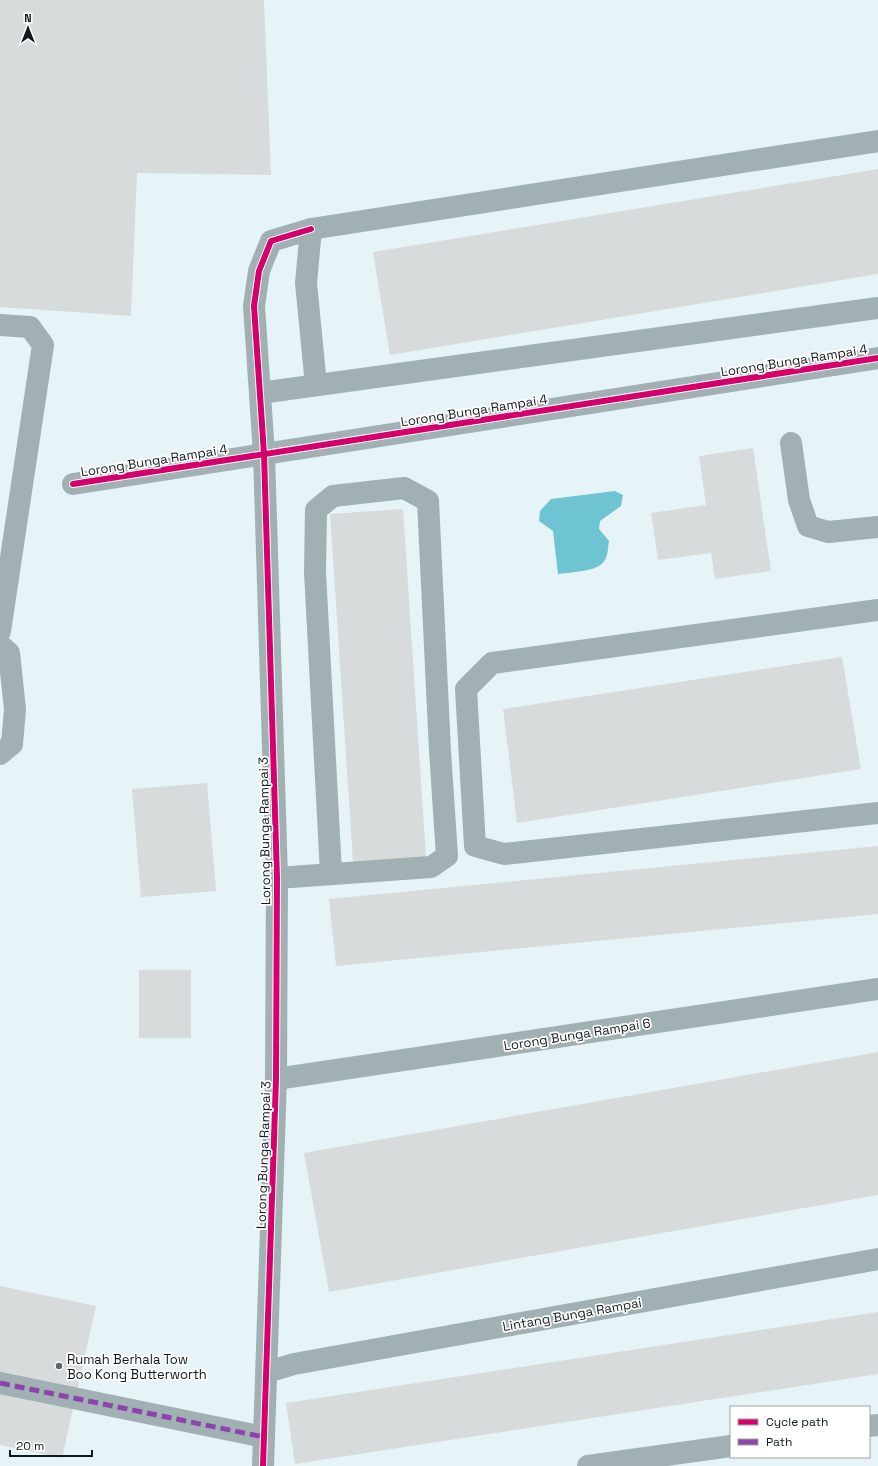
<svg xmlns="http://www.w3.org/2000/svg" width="878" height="1466" font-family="'Space Grotesk',sans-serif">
<rect width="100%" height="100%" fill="#e6f4f8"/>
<!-- water -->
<path fill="#6ec4d2" d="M 615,491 L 623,495 L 621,506 L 600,521 L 599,529 L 609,541 C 608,547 608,555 605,560 C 599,572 571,572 558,574 L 553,531 L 539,521 L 540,511 L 551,499 Z"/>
<!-- building -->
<g fill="#d8dbdc">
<polygon points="0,0 264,0 271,175 137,173 131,316 0,307"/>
<polygon points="878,169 878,274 390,355 373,252"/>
<polygon points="753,448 771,571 715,579 711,553 658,560 651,513 706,505 699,456"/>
<polygon points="403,509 426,857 353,862 330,514"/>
<polygon points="842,657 861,769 517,823 503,709"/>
<polygon points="207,783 216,891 141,897 132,789"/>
<polygon points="878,846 878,914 336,966 329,899"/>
<rect x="139" y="970" width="52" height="68"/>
<polygon points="878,1052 878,1195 329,1292 304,1153"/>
<polygon points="0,1286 96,1306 62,1458 0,1445"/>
<polygon points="878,1312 878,1374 295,1464 286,1403"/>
</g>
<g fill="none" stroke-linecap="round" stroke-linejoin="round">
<!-- minor -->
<g stroke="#a1b0b3" stroke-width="22">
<polyline points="311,229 306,283 316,385"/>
<polyline points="0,325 30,327 43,345 0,631"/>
<polyline points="260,393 878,308"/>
<polyline points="791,443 799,500 808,526 828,532 878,527"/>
<polyline points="73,484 878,358"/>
<polyline points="878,610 492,663 466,689 475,846 504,854 878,813"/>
<polyline points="0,645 9,653 15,709 12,744 0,754"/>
<polyline points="277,878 431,867 447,856 440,751 428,501 404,488 333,496 316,510 315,572 331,873"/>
<polyline points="276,1079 878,989"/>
<polyline points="267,1372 294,1364 878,1259"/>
<polyline points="0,1383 264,1437"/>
<polyline points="869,1426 878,1425"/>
<polyline points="263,1466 276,1079 277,878 264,454 254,306 259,271 271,241 311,229 878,141"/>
<polyline points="588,1466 731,1446"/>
</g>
<!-- quiet -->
<polyline stroke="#8e44ad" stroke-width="5" stroke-dasharray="10 5" stroke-linecap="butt" points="0,1383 264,1437"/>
<!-- cycleway casing -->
<g stroke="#fff" stroke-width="8">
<g id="cycleway">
<polyline points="73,484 878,358"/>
<polyline points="263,1466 276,1079 277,878 264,454 254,306 259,271 271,241 311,229"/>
</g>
</g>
<!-- cycleway -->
<use href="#cycleway" stroke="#d6006c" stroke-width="6"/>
</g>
<!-- markers -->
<circle fill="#5b6668" stroke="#fff" stroke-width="1.5" cx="59" cy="1366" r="4"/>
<g text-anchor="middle" stroke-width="3.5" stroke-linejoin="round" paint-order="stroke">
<!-- street labels -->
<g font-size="13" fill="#10191b" stroke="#fff">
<text transform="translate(794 360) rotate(-9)" y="5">Lorong Bunga Rampai 4</text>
<text transform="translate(474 410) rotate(-9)" y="5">Lorong Bunga Rampai 4</text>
<text transform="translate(154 460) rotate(-9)" y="5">Lorong Bunga Rampai 4</text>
<text transform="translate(264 831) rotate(-91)" y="5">Lorong Bunga Rampai 3</text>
<text transform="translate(577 1034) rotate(-9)" y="5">Lorong Bunga Rampai 6</text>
<text transform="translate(263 1155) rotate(-88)" y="5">Lorong Bunga Rampai 3</text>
<text transform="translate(572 1314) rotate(-10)" y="5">Lintang Bunga Rampai</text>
</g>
<!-- poi labels -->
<g font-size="13" fill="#10191b" stroke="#fff" text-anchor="start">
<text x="67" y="1364">Rumah Berhala Tow<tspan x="67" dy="15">Boo Kong Butterworth</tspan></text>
</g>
</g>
<!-- legend -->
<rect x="730" y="1406" width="140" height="52" fill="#ffffff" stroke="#9fa3a4"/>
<rect x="738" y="1419" width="20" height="6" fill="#d6006c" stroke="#9fa3a4"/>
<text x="766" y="1426" font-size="12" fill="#10191b">Cycle path</text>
<rect x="738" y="1439" width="20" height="6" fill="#8e44ad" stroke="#9fa3a4"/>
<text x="766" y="1446" font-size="12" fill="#10191b">Path</text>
<!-- north arrow -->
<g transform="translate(28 28)" stroke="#ffffff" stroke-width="3" paint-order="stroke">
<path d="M0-3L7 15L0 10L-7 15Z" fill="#10191b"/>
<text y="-6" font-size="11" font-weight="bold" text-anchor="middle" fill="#10191b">N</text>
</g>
<!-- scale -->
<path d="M10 1450v6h82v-6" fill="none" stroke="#10191b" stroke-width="2"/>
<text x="16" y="1450" font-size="12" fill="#10191b" stroke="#ffffff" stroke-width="3" paint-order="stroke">20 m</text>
</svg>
